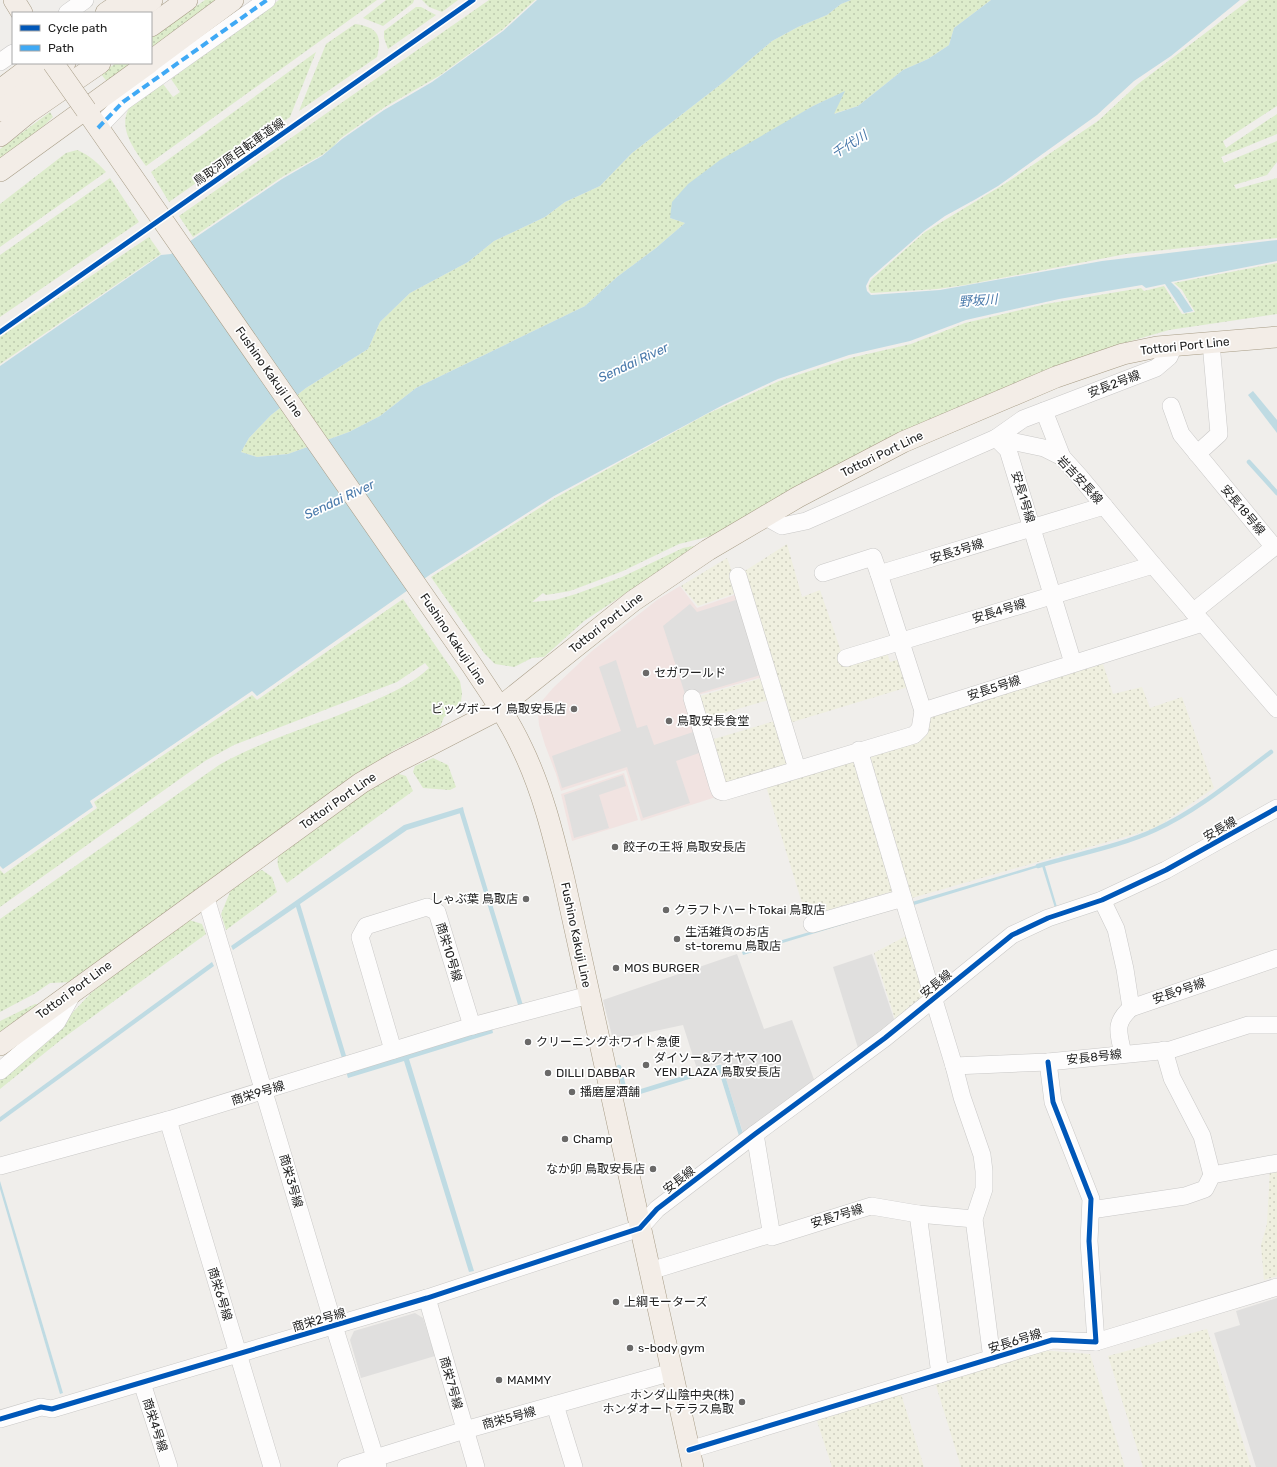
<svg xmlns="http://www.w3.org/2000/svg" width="1277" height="1467" font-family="Rubik,'Noto Sans JP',sans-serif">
<defs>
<pattern id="farmland-dots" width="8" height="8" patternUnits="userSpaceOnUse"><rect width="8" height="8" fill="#efefdf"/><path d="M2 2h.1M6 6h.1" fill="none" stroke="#cdcdbf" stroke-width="1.8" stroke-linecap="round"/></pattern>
<pattern id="grass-dots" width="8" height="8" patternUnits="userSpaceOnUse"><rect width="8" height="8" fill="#ddeccb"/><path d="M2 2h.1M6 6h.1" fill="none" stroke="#bdcaae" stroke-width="1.8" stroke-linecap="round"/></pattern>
</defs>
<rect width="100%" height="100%" fill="#f0eeeb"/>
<!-- commercial -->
<g fill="#f1e3e1">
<polygon points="680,586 697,608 740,593 766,676 687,698 716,797 641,821 626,770 561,791 556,774 545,745 539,725 538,713 541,702 553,688 592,651 657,600"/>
<polygon points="624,773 638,820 572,841 561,794"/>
</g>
<!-- farmland -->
<g fill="url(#farmland-dots)">
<polygon points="787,544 802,597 820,590 845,663 886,649 890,662 900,659 908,687 786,724 740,574"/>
<polygon points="727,558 739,592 698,606 681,586"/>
<polygon points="1103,664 1113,694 1142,687 1150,708 1182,697 1214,788 1160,825 1149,830 912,898 869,752 928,734 924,717"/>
<polygon points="765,677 772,699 700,720 694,698"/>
<polygon points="778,720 792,765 721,786 707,741"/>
<polygon points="853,755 894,891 806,916 765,783"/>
<polygon points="908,935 926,994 895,1019 874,953"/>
<polygon points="1277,1167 1277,1276 1264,1280 1261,1245 1267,1224 1270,1168"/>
<polygon points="1207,1329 1251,1467 1143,1467 1108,1356"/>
<polygon points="1039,1350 1090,1354 1125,1467 961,1467 935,1382"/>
<polygon points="901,1394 924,1467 832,1467 817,1421"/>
</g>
<!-- grass -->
<g fill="url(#grass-dots)">
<polygon points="205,0 218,0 151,50 151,38"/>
<path d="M 279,0 L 377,0 L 146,166 C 134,149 115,125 132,104 C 140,96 154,90 163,84 L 173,97 L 180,92 L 171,79 Z"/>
<polygon points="386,0 414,0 413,3 383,26 363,18"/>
<polygon points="422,0 458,0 442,12 429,7"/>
<polygon points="489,0 535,0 502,30 439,76 385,107 341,138 333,147 322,155 282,177 193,237 179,216"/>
<polygon points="851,0 991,0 954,28 949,45 928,59 903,70 858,106 833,114 844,92 813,106 762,137 670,218 685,223 656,248 617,277 585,306 416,388 380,416 349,432 288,454 257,457 241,452 249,438 271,415 306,388 368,349 380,322 410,293 468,262 494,241 545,217 565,202 600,186 632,153 725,81 772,41 798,27 827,15 841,4"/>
<path d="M 1249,0 L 1277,0 L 1277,106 L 1223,141 L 1226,148 L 1277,114 L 1277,134 L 1221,157 L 1224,163 L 1277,141 L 1277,162 L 1267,175 L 1234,185 L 1236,189 L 1277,178 L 1277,238 L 1126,254 L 965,285 L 937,289 L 871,293 C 867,288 868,285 872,279 L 925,232 L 1006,183 L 1098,121 L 1138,84 Z"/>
<polygon points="416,7 421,7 436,15 388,49 384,38 384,31"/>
<path d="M 355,24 C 376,27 383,34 377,57 L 299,111 L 326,44 Z"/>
<polygon points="316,52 290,117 169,202 151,172"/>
<polygon points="116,63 134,63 108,83 101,74"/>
<polygon points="50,112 53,117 26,143 0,162 0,149"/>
<path d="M 77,150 C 89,155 98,163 106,172 L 0,247 L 0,204 L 66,153 Z"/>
<polygon points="110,178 139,222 0,317 0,255"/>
<polygon points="149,237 161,254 0,364 0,337"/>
<polygon points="1277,263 1277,314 1169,330 1131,341 1034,379 723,533 679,544 623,571 570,591 546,595 543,593 532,602 555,600 576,594 622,577 683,548 705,544 667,566 584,621 544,657 532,658 514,667 495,664 484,653 431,577 555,498 707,414 779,381 850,358 911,344 965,323 1046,304 1141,288 1144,291 1164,286 1182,314 1195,312 1182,290 1174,283"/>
<path d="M 403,599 L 460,681 L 462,693 L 461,702 L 456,709 L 444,717 L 440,727 L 393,751 L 73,982 L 50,983 L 34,994 L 0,1012 L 0,919 L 219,765 C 267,738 321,724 371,702 C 392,693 413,683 429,668 L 425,663 L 397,682 L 234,745 L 205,761 L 0,907 L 0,870 L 4,874 L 97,808 L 94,802 L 252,695 L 257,700 Z"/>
<polygon points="433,758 448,765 456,787 450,790 423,788 413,772 415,766"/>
<path d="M 399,774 L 406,776 L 413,791 L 287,883 C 281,874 276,867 278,856 L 363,794 Z"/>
<polygon points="262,870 272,877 277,892 226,930 221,914 232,887 253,873"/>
<polygon points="186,919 202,924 206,934 62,1039 0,1089 0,1078 58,1028 91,993"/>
<polygon points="35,1004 40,1005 0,1035 0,1021"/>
</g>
<!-- parking -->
<g fill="#e0dfde">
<polygon points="739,599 764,674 686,697 663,626 690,604 697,612"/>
<polygon points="616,660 637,728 647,725 654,745 696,731 702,752 676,761 690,803 643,818 627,767 562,788 552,756 621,731 599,667"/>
<polygon points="623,775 626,786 599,795 609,828 574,838 564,795"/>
<polygon points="737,954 764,1029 792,1020 815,1082 744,1136 721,1063 697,1069 683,1025 613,1040 603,1000"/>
<polygon points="872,954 894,1019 858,1048 833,967"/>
<polygon points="1277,1298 1277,1467 1256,1467 1214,1333 1240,1325 1236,1311"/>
<polygon points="415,1313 423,1318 435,1356 361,1378 350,1340 354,1331"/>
</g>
<!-- water -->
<g fill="#bfdbe3">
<polygon points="537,0 851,0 841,4 827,15 798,27 772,41 725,81 632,153 600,186 565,202 545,217 494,241 468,262 410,293 380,322 368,349 306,388 271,415 249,438 241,452 257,457 288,454 349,432 380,416 416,388 585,306 617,277 656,248 685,223 670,218 672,202 688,184 720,160 813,106 845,91 834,114 858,106 903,70 928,59 949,45 954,28 991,0 1240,0 1171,56 1134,81 1097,115 998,186 976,199 945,216 924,231 870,278 866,286 867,291 871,295 940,290 1102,261 1277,240 1277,261 1171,282 1179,290 1193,311 1184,313 1165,284 1146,288 1142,285 1059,299 966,320 910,341 849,355 778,379 723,405 554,496 431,574 257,696 252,691 90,801 93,807 3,869 0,866 0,366 161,255 171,254 282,179 322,156 342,139 384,110 432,82 503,31"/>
<polygon points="1253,391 1277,420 1277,433 1248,395"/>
<polygon points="463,807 464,812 407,830 300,904 351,1072 492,1028 493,1033 409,1059 474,1271 469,1272 404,1061 348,1078 296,907 233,950 231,946 404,825"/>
<polygon points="1044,863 1057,907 1055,908 1042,866 914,905 912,902"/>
<polygon points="891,908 891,910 743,955 742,952"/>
<polygon points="212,962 214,966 0,1122 0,1117"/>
<polygon points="0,1181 63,1393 60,1394 0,1189"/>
</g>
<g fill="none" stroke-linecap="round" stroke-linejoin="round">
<!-- stream -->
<g stroke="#bfdbe3" stroke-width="4.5">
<polyline points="1249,462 1277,493"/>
<polyline points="462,813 522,1010"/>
<path d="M 1038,866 C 1077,854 1118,847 1155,830 C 1197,811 1235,779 1271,752"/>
<polyline points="619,1067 626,1096 720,1067 742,1138"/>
</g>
<!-- minor casing -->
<g stroke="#c9c8c7" stroke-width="18">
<g id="minor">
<polyline points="67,13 85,0"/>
<polyline points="0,62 13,53"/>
<polyline points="98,128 123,102 267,0"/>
<polyline points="1171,406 1181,434 1274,547 1193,612"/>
<polyline points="1044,411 1156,368 1169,357 1174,346"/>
<polyline points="1197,454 1219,434 1211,343"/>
<polyline points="1062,457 1044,411 1023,419 996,438 1008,450 1073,663"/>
<polyline points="764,516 782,526 806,521 996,438 1044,448 1062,457 1080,477 1153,565 1277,709"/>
<polyline points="823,573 873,557 879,574 1104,506"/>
<polyline points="879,574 923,711 1203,623"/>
<polyline points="738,576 797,769"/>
<polyline points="846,658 1153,565"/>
<polyline points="692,698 718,786 720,791 723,792 914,735 920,729 923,711"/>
<polyline points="859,750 903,898"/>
<polyline points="205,895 334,1326 378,1467"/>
<polyline points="1102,900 1116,929 1125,969 1131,1008"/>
<polyline points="812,924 903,898 954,1066 1048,1062 1170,1050 1248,1025 1277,1025"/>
<polyline points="393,1050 360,937 366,926 427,907 437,912 472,1026"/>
<polyline points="1164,1050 1172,1078 1202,1136 1212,1175"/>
<path d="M 1123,1054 C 1119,1033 1113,1024 1131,1008 L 1277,958"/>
<polyline points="954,1066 962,1097 982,1155 984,1171 984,1189 974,1219 992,1359"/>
<polyline points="0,1071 57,1022 73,993"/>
<polyline points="168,1120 272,1467"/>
<polyline points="755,1134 772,1237 871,1206 918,1214 940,1374"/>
<polyline points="0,1166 168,1120 472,1026 589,995"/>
<polyline points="1091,1210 1185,1196 1205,1189 1212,1175 1277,1163"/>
<polyline points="918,1214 974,1219"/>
<polyline points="650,1271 771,1234"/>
<polyline points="427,1298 476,1467"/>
<polyline points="1096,1342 1277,1287"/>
<polyline points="142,1383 169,1467"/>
<polyline points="555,1405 574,1467"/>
<polyline points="0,1419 41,1407 52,1409 427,1298 640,1228 657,1209 755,1134 885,1038 1012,935 1048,918 1102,900 1166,870 1277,808"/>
<polyline points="689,1450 1052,1340 1096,1342 1089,1241 1091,1199 1053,1102 1048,1062"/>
<polyline points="346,1467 465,1430 672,1372"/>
</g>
</g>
<!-- major casing -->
<g stroke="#a79c86" stroke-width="22">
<g id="major">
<polyline points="14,0 22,13"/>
<polyline points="106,13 125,0"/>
<polyline points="134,13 152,0"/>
<polyline points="151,26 187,0"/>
<polyline points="151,61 233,0"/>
<polyline points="0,90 36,63"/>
<path d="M 86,110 L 471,664 C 489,691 508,718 522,748 C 542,789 553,834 564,879 L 693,1467"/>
<polyline points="0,111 65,63"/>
<polyline points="0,136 29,112 100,63"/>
<polyline points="0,171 149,63"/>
<polyline points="0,1045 361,783 397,762 494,712 633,601 708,550 798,497 903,442 1056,377 1123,354 1157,347 1277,337"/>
</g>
</g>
<!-- minor -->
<use href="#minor" stroke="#fdfcfc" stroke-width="17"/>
<!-- major -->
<use href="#major" stroke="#f3ede7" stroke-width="21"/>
<!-- major-bridge casing -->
<g stroke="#a79c86" stroke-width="22" stroke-linecap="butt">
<polyline id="major-bridge" points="53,63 86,110"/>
</g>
<!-- major-bridge -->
<use href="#major-bridge" stroke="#f3ede7" stroke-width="21"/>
<!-- quiet -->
<polyline stroke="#3fa9f5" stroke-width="4" stroke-dasharray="8 4" stroke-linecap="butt" points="98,128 123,102 267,0"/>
<!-- cycleway casing -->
<g stroke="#fff" stroke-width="8">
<g id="cycleway">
<polyline points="0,332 473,0"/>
<polyline points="0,1419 41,1407 52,1409 427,1298 640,1228 657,1209 755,1134 885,1038 1012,935 1048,918 1102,900 1166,870 1277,808"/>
<polyline points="689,1450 1052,1340 1096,1342 1089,1241 1091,1199 1053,1102 1048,1062"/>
</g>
</g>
<!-- cycleway -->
<use href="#cycleway" stroke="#0057b8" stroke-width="5"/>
</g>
<!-- markers -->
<g fill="#6a6968" stroke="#fff" stroke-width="1.5">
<circle cx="646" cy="673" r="4"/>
<circle cx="574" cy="709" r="4"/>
<circle cx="669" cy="721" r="4"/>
<circle cx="615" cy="847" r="4"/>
<circle cx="526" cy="899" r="4"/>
<circle cx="666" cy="910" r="4"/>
<circle cx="677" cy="939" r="4"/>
<circle cx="616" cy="968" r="4"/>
<circle cx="528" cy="1042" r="4"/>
<circle cx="646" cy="1065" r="4"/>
<circle cx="548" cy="1073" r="4"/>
<circle cx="572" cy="1092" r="4"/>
<circle cx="565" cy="1139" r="4"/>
<circle cx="653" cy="1169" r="4"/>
<circle cx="616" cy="1302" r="4"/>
<circle cx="630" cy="1348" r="4"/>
<circle cx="499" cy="1380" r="4"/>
<circle cx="742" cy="1402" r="4"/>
</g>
<g text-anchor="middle" stroke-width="3.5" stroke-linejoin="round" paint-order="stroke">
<!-- street labels -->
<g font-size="12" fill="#222" stroke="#fff">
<text transform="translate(239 152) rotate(-35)" y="4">鳥取河原自転車道線</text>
<text transform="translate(1185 346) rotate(-6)" y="4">Tottori Port Line</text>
<text transform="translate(269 372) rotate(55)" y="4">Fushino Kakuji Line</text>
<text transform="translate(1114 384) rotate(-21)" y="4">安長2号線</text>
<text transform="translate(882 454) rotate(-26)" y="4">Tottori Port Line</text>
<text transform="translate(1080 480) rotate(47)" y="4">岩吉安長線</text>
<text transform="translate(1023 497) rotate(73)" y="4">安長1号線</text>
<text transform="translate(1243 510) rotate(50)" y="4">安長18号線</text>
<text transform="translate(957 551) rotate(-17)" y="4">安長3号線</text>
<text transform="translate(999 611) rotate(-17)" y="4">安長4号線</text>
<text transform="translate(606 623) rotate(-38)" y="4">Tottori Port Line</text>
<text transform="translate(453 639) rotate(56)" y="4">Fushino Kakuji Line</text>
<text transform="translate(994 688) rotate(-18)" y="4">安長5号線</text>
<text transform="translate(338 801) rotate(-35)" y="4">Tottori Port Line</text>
<text transform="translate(1220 829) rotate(-30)" y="4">安長線</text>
<text transform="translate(576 935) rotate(78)" y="4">Fushino Kakuji Line</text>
<text transform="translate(449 952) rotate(73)" y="4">商栄10号線</text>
<text transform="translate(936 984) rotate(-39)" y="4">安長線</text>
<text transform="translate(74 990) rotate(-36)" y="4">Tottori Port Line</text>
<text transform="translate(1179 991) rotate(-19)" y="4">安長9号線</text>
<text transform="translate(1094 1057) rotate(-6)" y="4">安長8号線</text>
<text transform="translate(258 1093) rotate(-17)" y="4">商栄9号線</text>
<text transform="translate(679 1180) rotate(-38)" y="4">安長線</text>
<text transform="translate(291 1181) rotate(74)" y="4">商栄3号線</text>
<text transform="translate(837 1216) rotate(-17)" y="4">安長7号線</text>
<text transform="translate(220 1294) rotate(73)" y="4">商栄6号線</text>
<text transform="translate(319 1320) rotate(-16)" y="4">商栄2号線</text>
<text transform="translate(1015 1341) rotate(-17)" y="4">安長6号線</text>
<text transform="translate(451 1383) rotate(74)" y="4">商栄7号線</text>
<text transform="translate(509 1418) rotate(-15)" y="4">商栄5号線</text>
<text transform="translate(155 1425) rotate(72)" y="4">商栄4号線</text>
</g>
<!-- poi labels -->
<g font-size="12" fill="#222" stroke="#fff" text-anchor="start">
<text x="654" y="677">セガワールド</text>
<text x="566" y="713" text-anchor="end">ビッグボーイ 鳥取安長店</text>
<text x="677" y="725">鳥取安長食堂</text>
<text x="623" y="851">餃子の王将 鳥取安長店</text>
<text x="518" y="903" text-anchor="end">しゃぶ葉 鳥取店</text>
<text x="674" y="914">クラフトハートTokai 鳥取店</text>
<text x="685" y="936">生活雑貨のお店<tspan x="685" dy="14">st-toremu 鳥取店</tspan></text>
<text x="624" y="972">MOS BURGER</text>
<text x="536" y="1046">クリーニングホワイト急便</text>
<text x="654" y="1062">ダイソー&amp;アオヤマ 100<tspan x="654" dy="14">YEN PLAZA 鳥取安長店</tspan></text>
<text x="556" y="1077">DILLI DABBAR</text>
<text x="580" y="1096">播磨屋酒舗</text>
<text x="573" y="1143">Champ</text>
<text x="645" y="1173" text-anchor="end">なか卯 鳥取安長店</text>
<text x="624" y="1306">上綱モーターズ</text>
<text x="638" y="1352">s-body gym</text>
<text x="507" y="1384">MAMMY</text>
<text x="734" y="1399" text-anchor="end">ホンダ山陰中央(株)<tspan x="734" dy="14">ホンダオートテラス鳥取</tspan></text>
</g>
<!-- water labels -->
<g font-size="13" font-style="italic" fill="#4a7aab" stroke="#fff">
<text transform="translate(849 144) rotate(-32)" y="5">千代川</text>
<text transform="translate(978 300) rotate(-4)" y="5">野坂川</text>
<text transform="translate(633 362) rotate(-25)" y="5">Sendai River</text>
<text transform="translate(339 499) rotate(-25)" y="5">Sendai River</text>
</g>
</g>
<!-- legend -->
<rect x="12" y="12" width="140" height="52" fill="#ffffff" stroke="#a7a7a7"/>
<rect x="20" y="25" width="20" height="6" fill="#0057b8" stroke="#a7a7a7"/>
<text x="48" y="32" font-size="12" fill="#222222">Cycle path</text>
<rect x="20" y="45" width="20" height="6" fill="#3fa9f5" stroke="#a7a7a7"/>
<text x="48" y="52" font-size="12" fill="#222222">Path</text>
</svg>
